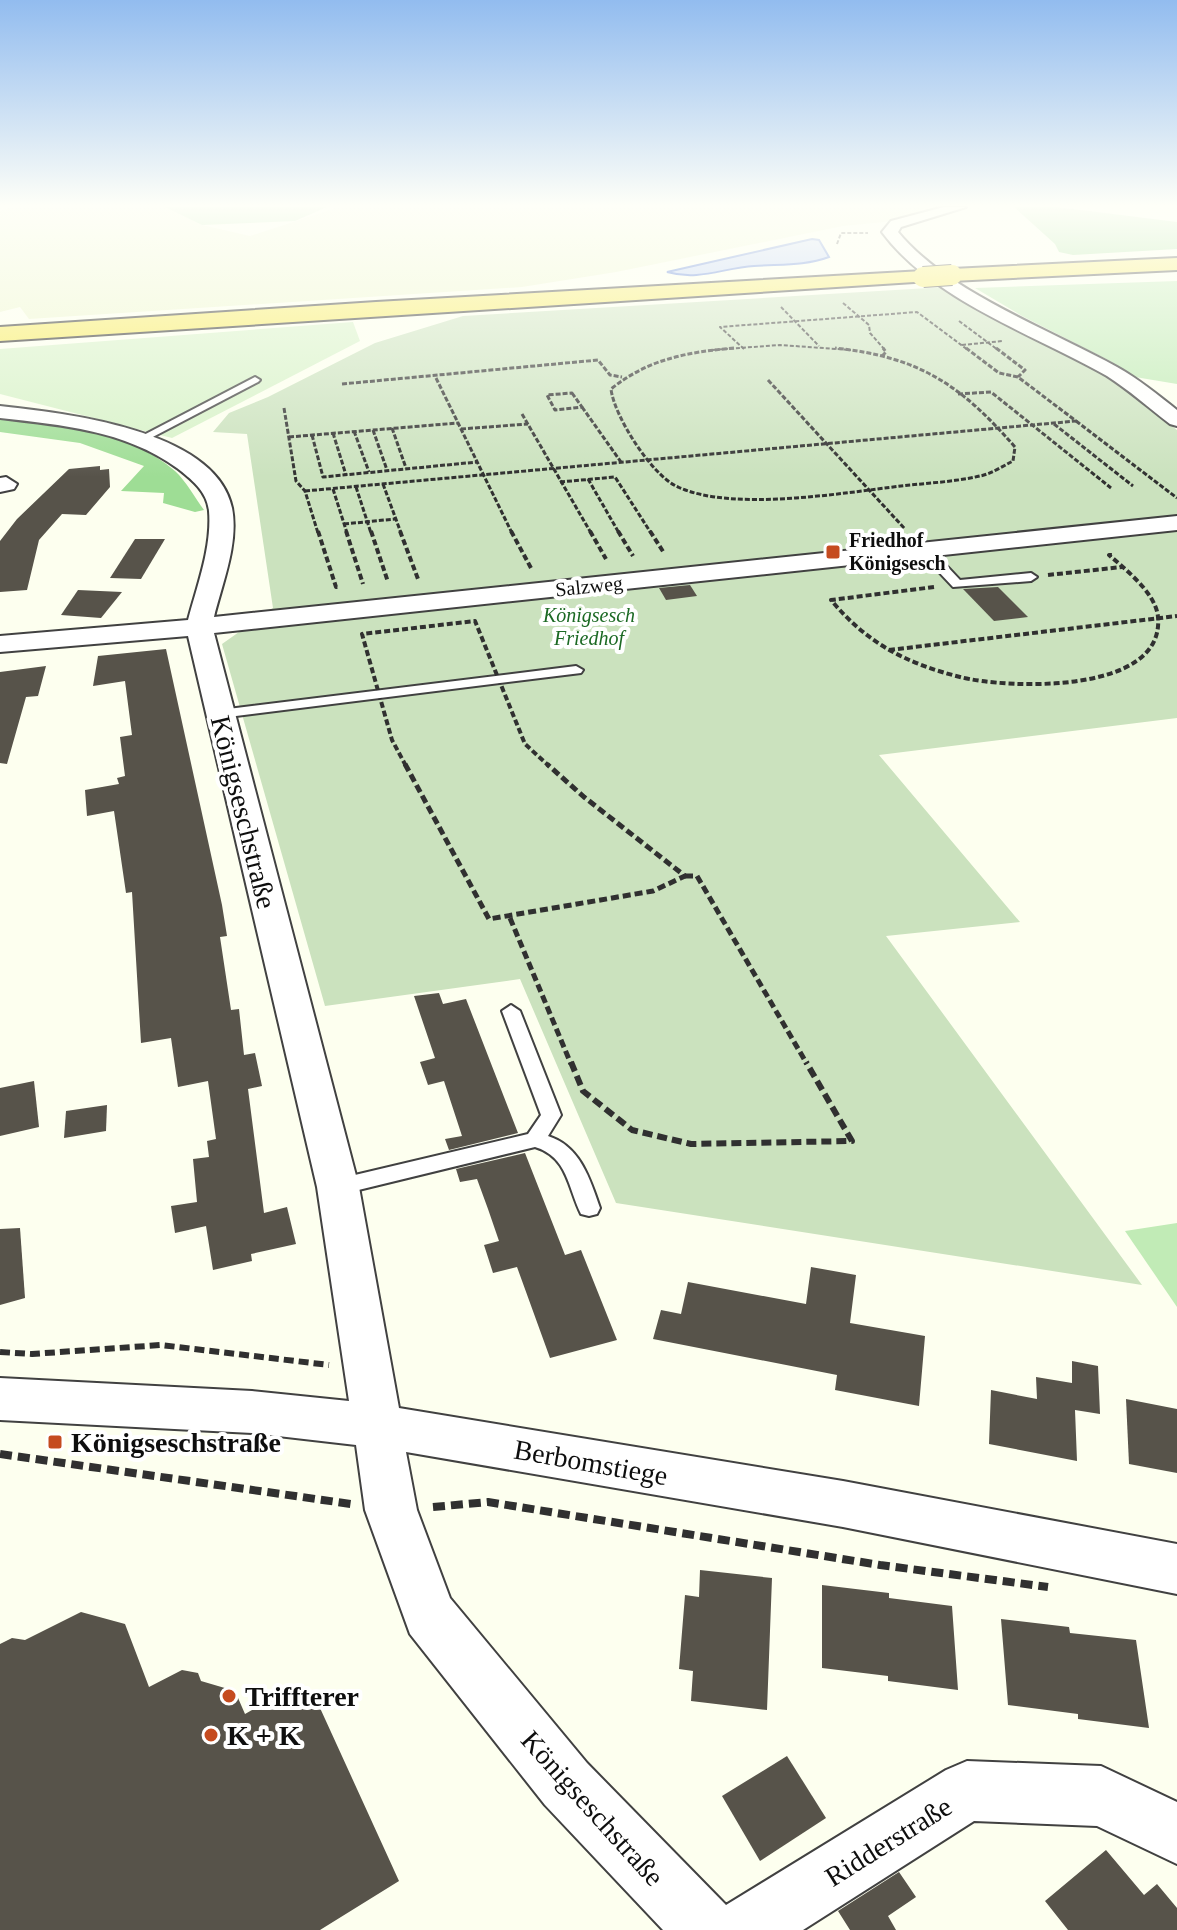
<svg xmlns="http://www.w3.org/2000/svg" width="1177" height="1930" font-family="Georgia,serif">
<rect width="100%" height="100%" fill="#fdffef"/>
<!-- farmland -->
<polygon fill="#edf6cd" points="12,207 165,207 202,225 250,236 339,207 920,207 922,212 885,222 843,226 616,272 522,287 29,319 20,307 0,312 0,211"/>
<!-- green -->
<g fill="#c1ebb6">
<polygon points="1177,281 1177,384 1129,376 1112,362 1022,316 975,288"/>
<polygon points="1177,1223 1177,1307 1125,1231"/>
</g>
<!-- forest -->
<g fill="#9edd95">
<polygon points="165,207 327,207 295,221 202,225"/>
<polygon points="1014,207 1057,207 1177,222 1177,249 1073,255 1059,252 1055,244"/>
<path d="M 0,418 C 59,424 128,430 175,471 C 186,481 195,498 204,510 L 195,512 L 163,503 L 164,493 L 121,491 L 144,466 L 80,443 L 0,432 Z"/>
</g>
<!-- cemetery -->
<polygon fill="#cbe2be" points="945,287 1104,374 1177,430 1177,718 879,755 1020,922 886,936 1142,1285 616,1203 520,979 325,1006 222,644 273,608 247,434 213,432 229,413 268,397 375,343 463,316"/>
<!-- pitch -->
<polygon fill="#d7f2c8" points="353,322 360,341 172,438 0,394 0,349"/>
<!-- water -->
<path fill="#b1c7f9" stroke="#3461d4" stroke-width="2" d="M 812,239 L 819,240 L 829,257 C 805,266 780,264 754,266 C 723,268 699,281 667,272 Z"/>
<!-- building -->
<g fill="#57534a">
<polygon points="100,466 100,470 109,469 110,487 86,515 62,514 39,540 27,590 0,592 0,541 17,519 69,469"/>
<polygon points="135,539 165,539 141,579 110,578"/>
<polygon points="690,585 697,596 666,600 659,588"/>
<polygon points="998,587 1028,617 994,621 963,589"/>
<polygon points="78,590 122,592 101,618 61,615"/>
<polygon points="166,649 222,905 227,936 220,937 231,1010 239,1009 244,1055 255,1053 262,1086 248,1089 264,1213 287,1207 296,1244 251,1254 252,1261 213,1270 206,1226 175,1233 171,1206 197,1202 193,1159 209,1157 207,1141 216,1139 208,1081 178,1087 171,1038 141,1043 132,892 126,893 114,811 87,816 85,790 119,784 117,778 125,776 120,737 132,735 125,681 93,686 98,656"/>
<polygon points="46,666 38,696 26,697 7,764 0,763 0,672"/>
<polygon points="439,993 443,1004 466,999 518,1133 449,1150 445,1139 462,1136 444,1081 428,1085 420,1062 435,1058 414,996"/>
<polygon points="34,1081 39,1127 0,1136 0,1088"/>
<polygon points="107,1105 106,1131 64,1138 66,1111"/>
<polygon points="525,1153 565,1255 581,1250 617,1340 550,1358 517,1267 493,1273 484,1245 499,1241 488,1209 477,1179 460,1182 456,1169"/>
<polygon points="20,1228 25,1298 0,1305 0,1229"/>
<polygon points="811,1267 856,1275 850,1323 925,1336 919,1406 835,1390 837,1375 653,1339 661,1310 681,1314 688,1282 806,1304"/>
<polygon points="1072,1361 1098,1366 1100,1414 1075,1410 1077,1461 989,1444 991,1390 1037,1399 1036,1377 1072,1383"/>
<polygon points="1126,1399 1177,1409 1177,1473 1129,1464"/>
<polygon points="700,1570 772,1578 767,1710 691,1701 693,1671 679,1669 685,1595 699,1597"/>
<polygon points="822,1585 889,1593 889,1598 952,1606 958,1690 888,1681 888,1676 822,1668"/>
<polygon points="81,1612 125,1624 149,1687 182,1670 198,1673 201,1681 235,1691 245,1714 288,1690 315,1697 399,1881 320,1930 0,1930 0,1644 12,1638 25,1640"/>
<polygon points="1001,1619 1069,1627 1070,1633 1136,1640 1149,1728 1078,1719 1078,1714 1008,1705"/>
<polygon points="787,1756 826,1818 760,1861 722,1796"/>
<polygon points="1106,1850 1144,1895 1157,1884 1177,1908 1177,1930 1068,1930 1045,1901"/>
<polygon points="899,1872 916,1897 888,1916 896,1930 850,1930 838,1911"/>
</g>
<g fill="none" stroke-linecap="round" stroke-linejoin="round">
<!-- service casing -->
<g stroke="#414141" stroke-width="4">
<g id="service">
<polygon points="255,377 260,380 258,382 147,440 138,438"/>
<polygon points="921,547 929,547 960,580 1031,573 1037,577 1031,581 953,587 921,553"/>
<polygon points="576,666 583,670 581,673 220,718 213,714 220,710"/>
<path d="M 511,1005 L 520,1011 L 561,1115 L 548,1136 C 580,1146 590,1179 600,1208 L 597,1214 L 589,1216 L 581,1214 C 568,1188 568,1157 535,1147 L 338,1195 L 331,1193 L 327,1187 L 331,1181 L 338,1179 L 528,1134 L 541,1115 L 502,1011 Z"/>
</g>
</g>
<!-- minor casing -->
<g stroke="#414141" stroke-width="4">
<g id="minor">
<path d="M 944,207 L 966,207 L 901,227 L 898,232 C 947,292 1049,329 1117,367 C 1139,379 1158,395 1177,410 L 1177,426 L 1170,424 C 1149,408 1129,390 1107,376 C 1035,335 932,300 882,232 L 891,221 Z"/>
<path d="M 0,406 C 63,413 216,429 232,508 C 239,543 222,584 214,617 L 1177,516 L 1177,530 L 214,633 L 359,1187 L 399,1408 L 843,1481 L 1177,1544 L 1177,1594 L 843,1527 L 406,1452 L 417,1510 L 450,1598 L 587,1763 L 726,1905 L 946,1770 L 967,1761 L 1101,1766 L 1177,1802 L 1177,1864 L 1097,1826 L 974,1821 L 803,1930 L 663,1930 L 545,1805 L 410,1634 L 365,1510 L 356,1445 L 252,1433 L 0,1420 L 0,1378 L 252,1391 L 349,1401 L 317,1187 L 188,636 L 0,652 L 0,636 L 188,620 C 197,586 212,547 209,511 C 207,491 191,479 177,468 C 124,430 62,425 0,418 Z"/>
<polygon points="6,477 17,484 14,489 0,492 0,478"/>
</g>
</g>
<!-- trunk casing -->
<g stroke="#1f1f1f" stroke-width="4">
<g id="trunk">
<polygon points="1177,258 1177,270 952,281 942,275 952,269"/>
<polygon points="923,271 933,277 930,281 0,341 0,327 376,302"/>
</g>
</g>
<!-- path-far5 -->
<g stroke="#303030" stroke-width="2" stroke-dasharray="4 2" stroke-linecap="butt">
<polyline points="837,244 841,233 868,233"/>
<polyline points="843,303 869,325 870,333 885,350"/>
<polyline points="781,307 819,346"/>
<polyline points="959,321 998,350"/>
<polyline points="962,345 1003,341"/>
<polyline points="744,349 720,327 917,312 968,350"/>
<polyline points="712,350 780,345 851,350"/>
</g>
<!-- path-far4 -->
<g stroke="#303030" stroke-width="3" stroke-dasharray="5 2" stroke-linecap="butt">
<path d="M 734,348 C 688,352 648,359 611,389 C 614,416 652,476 678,487 C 732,512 842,493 901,486 C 927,483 954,482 980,476 C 991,474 1003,466 1013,461 L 1015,447 C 960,384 919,357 835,348"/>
<polyline points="996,348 1025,370 1018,377"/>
<polyline points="882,356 886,352 883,348"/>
<polyline points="436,378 512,533"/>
<polyline points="768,380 905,529"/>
<polyline points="342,384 598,360 610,375 622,377"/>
<polygon points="572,393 582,407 555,410 547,395"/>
<polyline points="958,394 991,392 1111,488"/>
<polyline points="582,407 621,462"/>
<polyline points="284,408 296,481 305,491 318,533"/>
<polyline points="522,414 591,533"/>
<polyline points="1076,421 1177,498"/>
<polyline points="1054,424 1133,486"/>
<polyline points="392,428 406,468"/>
<polyline points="461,429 528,424"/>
<polyline points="373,430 387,470"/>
<polyline points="354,431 369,472"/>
<polyline points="333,433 346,475"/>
<polyline points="312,435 323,477 477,462"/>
<polyline points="289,437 458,423"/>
<polyline points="588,479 619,533"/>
<polyline points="560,482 615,477 651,533"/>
<polyline points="383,484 401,533"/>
<polyline points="356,487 371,533"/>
<polyline points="333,489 347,533"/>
<polyline points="305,491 1076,421 1018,377 999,373 966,348"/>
<polyline points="344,524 395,519"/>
</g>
<!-- path-far3 -->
<g stroke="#303030" stroke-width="4" stroke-dasharray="6 3" stroke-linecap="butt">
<polyline points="318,531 336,587 339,586"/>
<polyline points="346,531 363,584"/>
<polyline points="371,531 388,582"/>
<polyline points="400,531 418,579"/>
<polyline points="511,531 531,568"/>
<polyline points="590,531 606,559"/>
<polyline points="618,531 633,556"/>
<polyline points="650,531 664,553"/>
<polyline points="1048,575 1122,567"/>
<path d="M 934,587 L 831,600 C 867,643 905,663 960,677 C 1007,689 1165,695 1158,617 C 1156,593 1125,569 1109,555 L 1112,555"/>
<polyline points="889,650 1177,616"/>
<polyline points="406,766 392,740 362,634 475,621 525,744 549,766"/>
</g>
<!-- path-far2 -->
<g stroke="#303030" stroke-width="5" stroke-dasharray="8 4" stroke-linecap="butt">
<polyline points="405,764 489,919 653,891 685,876 584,797 547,764"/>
<polyline points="685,876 697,876 807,1064"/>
<polyline points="510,918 571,1064"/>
</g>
<!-- path-far1 -->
<g stroke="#303030" stroke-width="6" stroke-dasharray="10 5" stroke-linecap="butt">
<polyline points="571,1062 583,1091 632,1130 691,1144 852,1141 806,1062"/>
<polyline points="0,1352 32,1354 161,1345 329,1365"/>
</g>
<!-- path -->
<g stroke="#303030" stroke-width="8" stroke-dasharray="12 6" stroke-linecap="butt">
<polyline points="0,1454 351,1504"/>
<polyline points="433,1507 488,1502 880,1565 1048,1587"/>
</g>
<!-- service -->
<use href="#service" fill="#fff" fill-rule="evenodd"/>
<!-- minor -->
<use href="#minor" fill="#fff" fill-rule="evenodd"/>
<!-- trunk -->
<use href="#trunk" fill="#f7ea58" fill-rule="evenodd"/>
<!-- trunk-bridge casing -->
<g stroke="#1f1f1f" stroke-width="22" stroke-linecap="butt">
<polyline id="trunk-bridge" points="923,277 952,275"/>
</g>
<!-- trunk-bridge -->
<use href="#trunk-bridge" stroke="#f7ea58" stroke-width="20"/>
</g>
<!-- sky -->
<linearGradient id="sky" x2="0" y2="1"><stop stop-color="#92bcef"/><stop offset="0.43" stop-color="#fefff8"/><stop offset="1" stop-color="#fefff8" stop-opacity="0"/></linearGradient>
<rect width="1177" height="477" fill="url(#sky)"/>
<!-- markers -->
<g fill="#c54b1f" stroke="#fff" stroke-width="3">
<rect x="825" y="544" width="16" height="16" rx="4"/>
<rect x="47" y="1434" width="16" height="16" rx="4"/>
<circle cx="229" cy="1696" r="8"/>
<circle cx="211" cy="1735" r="8"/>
</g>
<g text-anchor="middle" stroke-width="8" stroke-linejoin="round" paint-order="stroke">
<!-- far-poi labels -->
<g font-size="20" font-weight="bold" fill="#0e0e0e" stroke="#fff" text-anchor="start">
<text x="849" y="547">Friedhof<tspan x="849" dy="23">Königsesch</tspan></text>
</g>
<!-- far-street labels -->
<g font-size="20" fill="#0e0e0e" stroke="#fff">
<text transform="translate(589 586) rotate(-6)" y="7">Salzweg</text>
</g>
<!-- far-park labels -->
<g font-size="20" font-style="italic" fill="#1b6923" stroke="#fff">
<text x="589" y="622">Königsesch<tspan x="589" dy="23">Friedhof</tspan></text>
</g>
<!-- near-street labels -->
<g font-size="28" fill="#0e0e0e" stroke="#fff">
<text transform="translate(244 812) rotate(76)" y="10">Königseschstraße</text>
<text transform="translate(591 1462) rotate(10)" y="10">Berbomstiege</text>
<text transform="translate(593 1808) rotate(48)" y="10">Königseschstraße</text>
<text transform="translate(888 1841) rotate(-32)" y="10">Ridderstraße</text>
</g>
<!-- near-poi labels -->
<g font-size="28" font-weight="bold" fill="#0e0e0e" stroke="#fff" text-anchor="start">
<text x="71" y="1452">Königseschstraße</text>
<text x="245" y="1706">Triffterer</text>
<text x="227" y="1745">K + K</text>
</g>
</g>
</svg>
